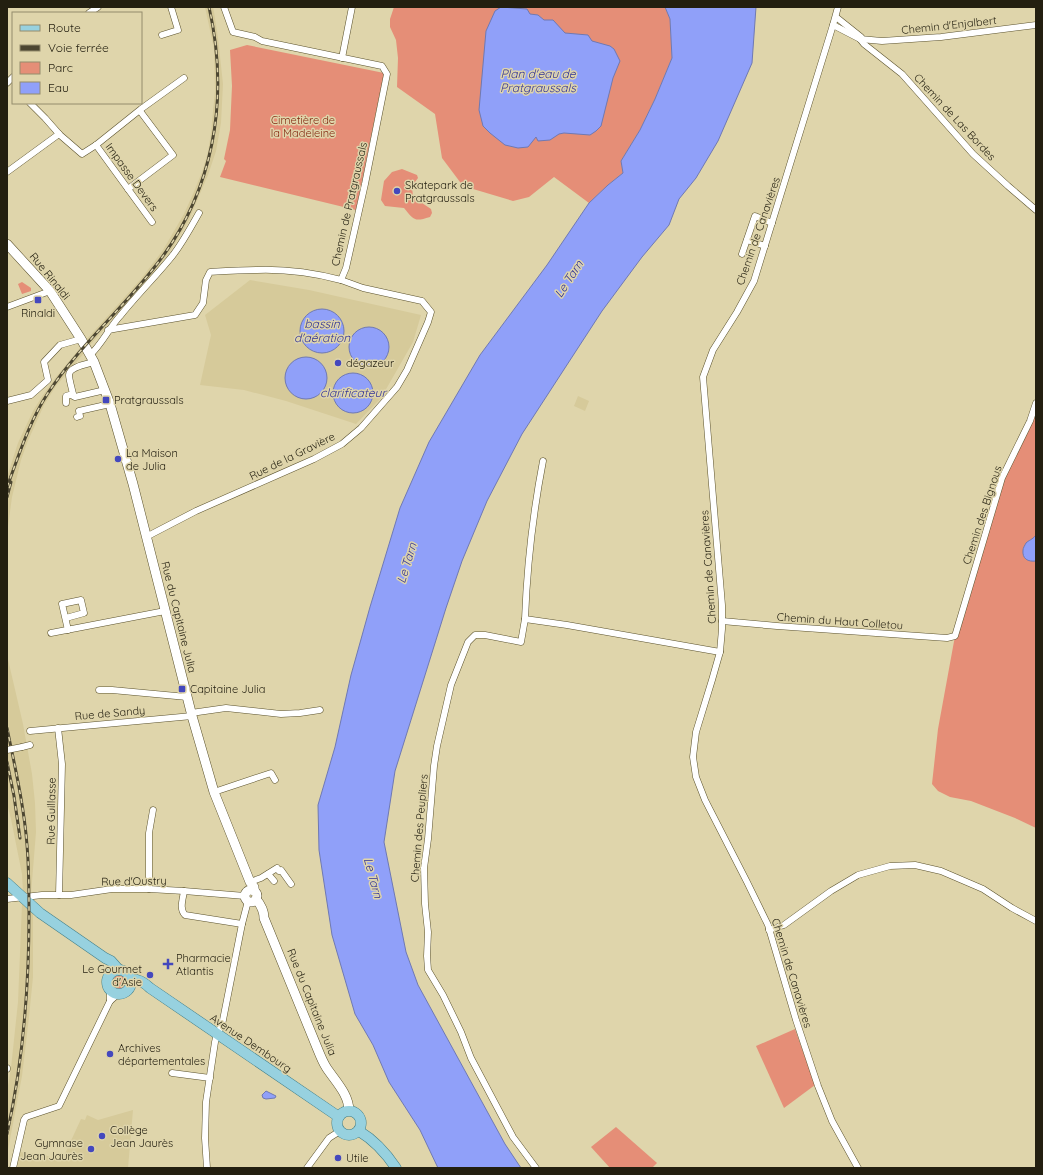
<svg xmlns="http://www.w3.org/2000/svg" width="1043" height="1175" font-family="Quicksand,sans-serif">
<rect width="100%" height="100%" fill="#dfd5ab"/>
<!-- built -->
<g fill="#d6ca9a">
<polygon points="205,7 213,7 214,12 218,38 223,84 221,123 216,151 208,175 188,222 169,253 145,283 90,345 87,339 141,279 163,250 184,214 193,194 202,172 208,152 211,133 215,91 214,49"/>
<polygon points="250,280 309,290 421,315 413,342 381,398 356,424 286,401 244,390 200,385 211,335 205,315"/>
<polygon points="80,348 84,353 56,386 44,405 27,443 21,460 12,497 7,534 7,477 18,443 33,411 43,395 56,377"/>
<polygon points="578,396 589,401 585,411 574,406"/>
<polygon points="7,655 23,724 32,774 35,803 36,832 31,894 23,893 22,874 11,819 7,804"/>
<polygon points="22,904 33,913 33,977 29,1017 22,1076 7,1155 7,1091 11,1068 18,1002"/>
<polygon points="133,1110 128,1168 15,1168 20,1152 45,1155 55,1159 58,1160 63,1158 81,1119 85,1120 87,1115 98,1120"/>
</g>
<!-- green -->
<g fill="#e58e77">
<polygon points="394,7 665,7 670,19 672,58 655,99 640,130 621,161 623,173 608,185 589,203 554,177 529,197 513,201 463,186 442,158 435,114 397,87 398,58 396,40 390,27 390,19"/>
<polygon points="247,45 384,73 356,210 220,177 226,161 224,159 230,130 232,86 230,50"/>
<path d="M 402,169 L 417,175 L 418,178 L 412,186 L 413,197 L 431,209 L 432,213 L 430,217 C 414,222 414,220 404,208 L 385,206 L 381,200 L 384,181 L 392,172 Z"/>
<polygon points="22,282 31,288 31,291 22,294 18,284"/>
<polygon points="1036,403 1036,828 1015,818 971,801 950,797 938,791 932,784 938,729 955,636 995,501"/>
<circle cx="120" cy="982" r="7"/>
<polygon points="795,1029 815,1085 784,1108 756,1046"/>
<polygon points="616,1127 657,1163 652,1168 610,1168 591,1147"/>
</g>
<!-- water -->
<g fill="#90a0f9" stroke="#6f79b3">
<polygon points="501,7 527,9 530,14 538,15 544,20 553,20 565,33 588,35 592,41 610,46 614,49 620,61 613,78 601,126 596,131 590,135 564,133 559,134 550,140 538,141 536,137 528,147 518,148 505,145 490,133 483,126 479,110 486,31 495,11"/>
<polygon points="665,7 756,7 752,63 718,141 696,178 679,199 669,225 642,257 602,311 522,434 487,501 462,561 446,608 395,771 384,842 406,952 418,985 505,1144 521,1168 438,1168 420,1130 389,1082 373,1045 355,1014 332,935 319,850 318,805 335,747 351,675 370,607 400,508 429,442 480,355 547,265 589,203 608,185 623,173 621,161 640,130 655,99 672,58 670,19"/>
<circle cx="322" cy="331" r="22"/>
<circle cx="369" cy="347" r="20"/>
<circle cx="306" cy="378" r="21"/>
<circle cx="353" cy="393" r="20"/>
<path d="M 1036,535 L 1036,561 C 1028,562 1022,559 1023,550 C 1023,548 1025,545 1026,543 C 1029,540 1032,540 1036,535 Z"/>
<polygon points="266,1091 276,1096 275,1098 266,1099 263,1098 262,1095"/>
</g>
<g fill="none" stroke-linecap="round" stroke-linejoin="round">
<!-- street casing -->
<g stroke="#5b522d" stroke-width="7">
<g id="street">
<polyline points="838,7 833,25 754,281 737,312 713,350 703,377 722,605 722,629 720,652 712,680 696,732 693,757 696,777 705,800 747,882 768,925 796,1020 818,1086 832,1121 858,1168"/>
<polyline points="89,13 98,7"/>
<polyline points="836,17 861,37"/>
<polyline points="833,25 860,39 882,41 941,37 1036,25"/>
<polyline points="162,35 178,30 171,7"/>
<polyline points="860,39 864,44 902,74 973,154 1008,186 1036,210"/>
<polyline points="342,58 352,7"/>
<polyline points="7,83 13,77"/>
<polyline points="30,103 45,118 60,135 82,154 96,145 141,109 184,78"/>
<polyline points="96,145 152,222"/>
<polyline points="7,172 59,134"/>
<polyline points="128,189 173,155 140,111"/>
<polyline points="747,240 765,246"/>
<polyline points="742,254 755,216 772,223"/>
<polyline points="7,307 50,291"/>
<path d="M 108,330 L 195,315 L 203,303 L 206,280 L 210,272 C 226,271 241,270 257,270 C 285,269 314,273 341,280 L 346,268 L 365,184 L 387,74 L 382,66 L 262,41 L 255,37 L 233,32 L 224,7"/>
<path d="M 90,355 C 102,344 109,328 120,316 C 137,295 156,276 173,255 C 183,242 191,227 199,213"/>
<path d="M 73,394 C 72,389 69,379 69,375 C 69,367 87,364 94,362"/>
<polyline points="7,401 31,395 48,380 44,362 60,345 81,339"/>
<polyline points="66,403 66,396 73,394 73,396 75,397 105,390"/>
<polyline points="77,417 80,416 79,411 110,404"/>
<path d="M 543,461 C 533,513 527,566 525,619 L 567,625 L 720,652"/>
<polyline points="146,537 196,511 314,459 342,444 361,428 397,387 407,370 428,322 431,312 422,301 363,288 341,280"/>
<polyline points="66,618 84,613 81,600 62,604 68,630"/>
<polyline points="525,619 521,642 485,635 475,635 468,642 451,685 437,746 434,766 428,839 424,868 425,904 428,932 427,956 428,970 443,995 461,1032 471,1058 513,1137 536,1168"/>
<polyline points="722,621 777,626 947,638 955,636 1002,478 1030,421 1036,403"/>
<polyline points="51,633 165,611"/>
<polyline points="99,690 112,690 187,697"/>
<polyline points="191,713 226,708 281,714 300,713 320,710"/>
<polyline points="58,728 62,764 59,895"/>
<polyline points="30,731 192,716"/>
<polyline points="22,747 30,745"/>
<polyline points="214,792 271,773 275,780"/>
<polyline points="268,874 274,881"/>
<polyline points="250,882 261,878 277,868 279,871 281,870 291,884"/>
<polyline points="149,889 149,833 153,810"/>
<path d="M 184,891 C 183,899 179,909 185,915 L 242,924"/>
<polyline points="7,899 42,895 71,895 112,889 149,889 184,891 245,896"/>
<polyline points="769,930 784,925 831,891 858,875 890,866 915,865 941,871 983,889 1012,908 1036,921"/>
<polyline points="110,991 110,1001"/>
<polyline points="7,1068 7,1069"/>
<polyline points="172,1073 210,1078"/>
<polyline points="13,1168 24,1120 26,1117 59,1106 110,1001 118,994"/>
<polyline points="207,1168 205,1138 206,1102 215,1042 217,1034 222,1025 242,924 248,901"/>
<polyline points="307,1168 329,1138 340,1131"/>
</g>
</g>
<!-- secondary casing -->
<g stroke="#5b522d" stroke-width="10">
<g id="secondary">
<polyline points="7,244 50,291 81,339 94,362 110,404 133,484 192,716 214,792 250,882 254,887 254,891"/>
<circle cx="251" cy="896" r="6"/>
<path d="M 256,899 C 261,905 264,910 264,918 L 318,1050 C 320,1055 323,1062 326,1067 C 335,1081 349,1094 349,1111"/>
</g>
</g>
<!-- primary casing -->
<g stroke="#427f88" stroke-width="11">
<g id="primary">
<polyline points="7,883 40,913 105,958 111,961 119,970"/>
<circle cx="119" cy="982" r="12"/>
<path d="M 131,979 C 139,979 145,983 150,988 L 339,1117"/>
<circle cx="349" cy="1123" r="12"/>
<path d="M 359,1131 C 374,1140 386,1153 396,1168"/>
</g>
</g>
<!-- street -->
<use href="#street" stroke="#fff" stroke-width="6"/>
<!-- secondary -->
<use href="#secondary" stroke="#fff" stroke-width="9"/>
<!-- primary -->
<use href="#primary" stroke="#97d1df" stroke-width="10"/>
<!-- rail casing -->
<g stroke="#4d4732" stroke-width="3">
<g id="rail">
<path d="M 7,487 C 19,455 29,422 48,393 C 77,349 120,311 153,269 C 214,194 230,99 209,7"/>
<polyline points="7,497 11,482"/>
<path d="M 7,728 C 15,767 24,806 27,845 C 29,868 29,891 29,914 C 29,988 23,1062 7,1134"/>
<polyline points="7,762 14,796 20,838"/>
</g>
</g>
<!-- rail -->
<use href="#rail" stroke="#dfd5ab" stroke-width="1.5" stroke-dasharray="4.5" stroke-linecap="butt"/>
<!-- street-bridge casing -->
<g stroke="#5b522d" stroke-width="7" stroke-linecap="butt">
<polyline id="street-bridge" points="7,750 22,747"/>
</g>
<!-- street-bridge -->
<use href="#street-bridge" stroke="#fff" stroke-width="6"/>
</g>
<!-- markers -->
<g fill="#4448bd" stroke="#dfd5ab" stroke-width="1.5">
<circle cx="397" cy="191" r="4"/>
<rect x="34" y="296" width="8" height="8" rx="2"/>
<circle cx="338" cy="363" r="4"/>
<rect x="102" y="396" width="8" height="8" rx="2"/>
<circle cx="118" cy="459" r="4"/>
<rect x="178" y="685" width="8" height="8" rx="2"/>
<path d="M166 958h4v4h4v4h-4v4h-4v-4h-4v-4h4z"/>
<circle cx="150" cy="975" r="4"/>
<circle cx="110" cy="1054" r="4"/>
<circle cx="102" cy="1136" r="4"/>
<circle cx="91" cy="1149" r="4"/>
<circle cx="338" cy="1158" r="4"/>
</g>
<g text-anchor="middle" stroke-width="3" stroke-linejoin="round" paint-order="stroke">
<!-- street labels -->
<g font-size="11" fill="#231f10" stroke="#dfd5ab">
<text transform="translate(949 25) rotate(-6)" y="4">Chemin d'Enjalbert</text>
<text transform="translate(955 117) rotate(47)" y="4">Chemin de Las Bordes</text>
<text transform="translate(132 177) rotate(54)" y="4">Impasse Devers</text>
<text transform="translate(349 204) rotate(-77)" y="4">Chemin de Pratgraussals</text>
<text transform="translate(758 231) rotate(-71)" y="4">Chemin de Canavières</text>
<text transform="translate(50 276) rotate(51)" y="4">Rue Rinaldi</text>
<text transform="translate(292 456) rotate(-26)" y="4">Rue de la Gravière</text>
<text transform="translate(982 515) rotate(-72)" y="4">Chemin des Bignous</text>
<text transform="translate(708 567) rotate(-94)" y="4">Chemin de Canavières</text>
<text transform="translate(179 617) rotate(76)" y="4">Rue du Capitaine Julia</text>
<text transform="translate(840 621) rotate(4)" y="4">Chemin du Haut Colletou</text>
<text transform="translate(110 713) rotate(-5)" y="4">Rue de Sandy</text>
<text transform="translate(51 811) rotate(-89)" y="4">Rue Guillasse</text>
<text transform="translate(419 828) rotate(-85)" y="4">Chemin des Peupliers</text>
<text transform="translate(134 881) rotate(-1)" y="4">Rue d'Oustry</text>
<text transform="translate(792 973) rotate(73)" y="4">Chemin de Canavières</text>
<text transform="translate(312 1002) rotate(68)" y="4">Rue du Capitaine Julia</text>
<text transform="translate(251 1043) rotate(34)" y="4">Avenue Dembourg</text>
</g>
<!-- park labels -->
<g font-size="11" fill="#842a12" stroke="#dfd5ab">
<text x="303" y="124">Cimetière de<tspan x="303" dy="13">la Madeleine</tspan></text>
</g>
<!-- poi labels -->
<g font-size="11" fill="#231f10" stroke="#dfd5ab" text-anchor="start">
<text x="405" y="189">Skatepark de<tspan x="405" dy="13">Pratgraussals</tspan></text>
<text x="38" y="317" text-anchor="middle">Rinaldi</text>
<text x="346" y="367">dégazeur</text>
<text x="114" y="404">Pratgraussals</text>
<text x="126" y="457">La Maison<tspan x="126" dy="13">de Julia</tspan></text>
<text x="190" y="693">Capitaine Julia</text>
<text x="176" y="962">Pharmacie<tspan x="176" dy="13">Atlantis</tspan></text>
<text x="142" y="973" text-anchor="end">Le Gourmet<tspan x="142" dy="13">d'Asie</tspan></text>
<text x="118" y="1052">Archives<tspan x="118" dy="13">départementales</tspan></text>
<text x="110" y="1134">Collège<tspan x="110" dy="13">Jean Jaurès</tspan></text>
<text x="83" y="1147" text-anchor="end">Gymnase<tspan x="83" dy="13">Jean Jaurès</tspan></text>
<text x="346" y="1162">Utile</text>
</g>
<!-- water labels -->
<g font-size="12" font-style="italic" fill="#313297" stroke="#dfd5ab">
<text x="538" y="78">Plan d'eau de<tspan x="538" dy="14">Pratgraussals</tspan></text>
<text transform="translate(569 279) rotate(-57)" y="4">Le Tarn</text>
<text x="322" y="328">bassin<tspan x="322" dy="14">d'aération</tspan></text>
<text x="353" y="397">clarificateur</text>
<text transform="translate(407 563) rotate(-73)" y="4">Le Tarn</text>
<text transform="translate(373 878) rotate(75)" y="4">Le Tarn</text>
</g>
</g>
<!-- border -->
<rect width="1043" height="1175" fill="none" stroke="#231f10" stroke-width="16"/>
<!-- legend -->
<rect x="12" y="12" width="130" height="92" fill="#dfd5ab" stroke="#948c6d"/>
<rect x="20" y="25" width="20" height="6" fill="#97d1df" stroke="#948c6d"/>
<text x="48" y="32" font-size="12" fill="#231f10">Route</text>
<rect x="20" y="45" width="20" height="6" fill="#4d4732" stroke="#948c6d"/>
<text x="48" y="52" font-size="12" fill="#231f10">Voie ferrée</text>
<rect x="20" y="62" width="20" height="12" fill="#e58e77" stroke="#948c6d"/>
<text x="48" y="72" font-size="12" fill="#231f10">Parc</text>
<rect x="20" y="82" width="20" height="12" fill="#90a0f9" stroke="#948c6d"/>
<text x="48" y="92" font-size="12" fill="#231f10">Eau</text>
</svg>
